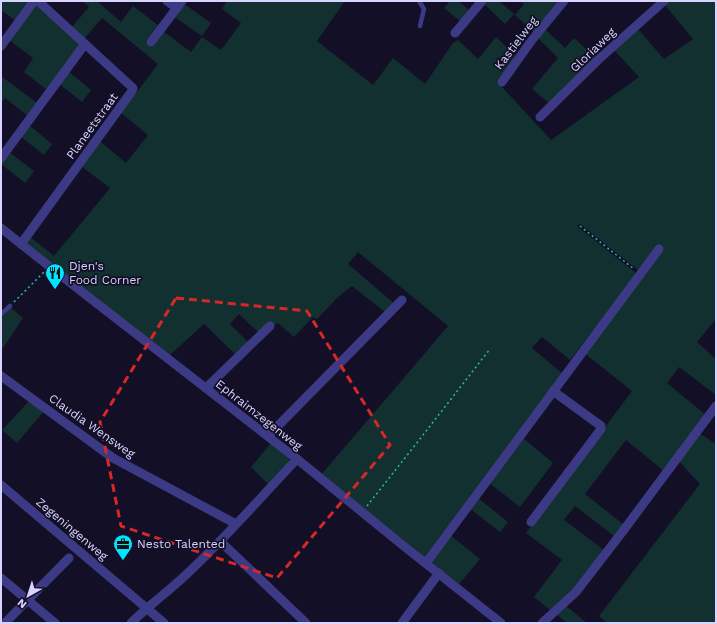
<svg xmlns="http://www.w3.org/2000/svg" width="717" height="624" font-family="'Work Sans',sans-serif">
<rect width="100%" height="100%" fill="#130f26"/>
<!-- green -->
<g fill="#12302f">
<polygon points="1,1 30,1 16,21 1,10"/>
<polygon points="82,1 98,1 98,2 121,22 133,6 158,25 146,41 152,46 163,31 191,52 202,37 221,50 241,23 222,9 227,1 345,1 317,41 373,85 393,58 425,84 453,43 458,40 478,59 496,37 515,55 513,58 516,60 512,66 514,69 501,86 551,140 639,77 614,50 637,28 664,59 693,39 664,4 668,1 716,1 716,319 697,342 716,359 716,395 679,367 667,383 706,415 664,471 626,440 585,494 623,524 614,536 575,506 564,520 604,550 573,590 550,610 534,597 562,560 526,533 632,391 584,353 662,248 657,245 638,270 580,224 577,226 637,274 570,360 542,337 532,348 562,373 425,557 321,475 448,326 358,252 348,264 395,304 386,313 352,286 338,297 317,319 313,317 294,337 278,323 275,325 271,322 259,333 239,314 230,324 249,343 236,355 204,324 169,356 29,246 27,243 29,236 54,256 110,188 81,166 100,141 126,163 148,135 121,113 158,64 102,18 84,39 71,28 89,7"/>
<polygon points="450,1 458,1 470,11 461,22 444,8"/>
<polygon points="488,1 499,1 514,14 505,24 485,5"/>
<polygon points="521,1 555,1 558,3 534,32 515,15 524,4"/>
<polygon points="183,3 211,23 202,36 173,16"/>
<polygon points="37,5 79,44 79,47 47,90 24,72 33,58 9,40 32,7"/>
<polygon points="544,28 565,48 574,38 597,59 550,104 532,89 558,58 536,36"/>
<polygon points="68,71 91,90 82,102 58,83"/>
<polygon points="1,76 37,103 28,116 5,98 1,103"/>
<polygon points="29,125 52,144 44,155 20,136"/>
<polygon points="9,152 34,171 25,183 1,164"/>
<polygon points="9,306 23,318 1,351 1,313"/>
<polygon points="30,400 44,411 17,443 2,430"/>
<polygon points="699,433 716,444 716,623 607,623 599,616 700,484 678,460"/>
<polygon points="523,438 553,463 520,507 489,483"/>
<polygon points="271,443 289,458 289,463 268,484 251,467"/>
<polygon points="478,498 508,522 500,532 469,508"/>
<polygon points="450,535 480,559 459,584 430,561"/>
<polygon points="565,605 587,623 567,623 555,613"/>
</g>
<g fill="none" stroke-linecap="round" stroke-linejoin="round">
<!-- path -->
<g stroke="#2fb8b0" stroke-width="1.5" stroke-dasharray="2 3" stroke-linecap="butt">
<polyline points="580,226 634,269"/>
<polyline points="14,302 44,272"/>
<polyline points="367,506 416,444 490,349"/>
</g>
<!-- service -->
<g stroke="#3d3a85" stroke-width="4.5">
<polyline points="419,1 424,9 420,26"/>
<polyline points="1,314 10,306"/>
</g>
<!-- minor -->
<g stroke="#3d3a85" stroke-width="9">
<polyline points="167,1 177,8"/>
<polyline points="455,33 482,1"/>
<polyline points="151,42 182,1"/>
<polyline points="1,46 34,1"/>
<polyline points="502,82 532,40 564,1"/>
<polyline points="540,117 598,60 664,1"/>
<polyline points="1,158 85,44"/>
<polyline points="1,228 50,267 297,459 400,543 501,623"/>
<polyline points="21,244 132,91 133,88 38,1"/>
<polyline points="1,376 113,458 236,524"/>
<polyline points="206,388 270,326"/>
<polyline points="268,436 402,300"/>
<polyline points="1,485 164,623"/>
<polyline points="531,522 601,429 601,426 553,391"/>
<polyline points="220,541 306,623"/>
<polyline points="426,563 659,249"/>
<polyline points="1,578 55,623"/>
<polyline points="5,623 69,558"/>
<path d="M 131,623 C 150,604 172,589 191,570 C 228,535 262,496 297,459"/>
<polyline points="402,623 439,573"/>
<polyline points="542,623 576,592 623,531 716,406"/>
</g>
</g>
<!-- marked area -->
<path fill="none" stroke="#d62828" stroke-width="3" stroke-dasharray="8 5" stroke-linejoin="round" d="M 176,298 L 307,311 L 390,445 L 277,578 L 121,526 L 100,422 Z"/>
<!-- icons -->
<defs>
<g id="restaurant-pin" transform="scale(1)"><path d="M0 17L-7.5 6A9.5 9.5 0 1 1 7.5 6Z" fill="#00e5ff" stroke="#130f26"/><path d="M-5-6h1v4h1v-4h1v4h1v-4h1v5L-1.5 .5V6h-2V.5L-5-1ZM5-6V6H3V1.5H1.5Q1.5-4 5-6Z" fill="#111"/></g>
<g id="office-pin" transform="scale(1)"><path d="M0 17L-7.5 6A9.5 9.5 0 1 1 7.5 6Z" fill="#00e5ff" stroke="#130f26"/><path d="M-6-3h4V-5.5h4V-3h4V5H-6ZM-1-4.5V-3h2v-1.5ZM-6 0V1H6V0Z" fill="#111"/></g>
</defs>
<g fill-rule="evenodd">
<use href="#restaurant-pin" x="55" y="273"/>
<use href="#office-pin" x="123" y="544"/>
</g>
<g text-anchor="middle" stroke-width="3.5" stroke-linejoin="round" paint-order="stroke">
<!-- street labels -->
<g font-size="12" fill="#d9d4ff" stroke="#130f26">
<text transform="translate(516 43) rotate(-53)" y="4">Kastielweg</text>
<text transform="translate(593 50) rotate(-44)" y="4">Gloriaweg</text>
<text transform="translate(92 126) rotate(-54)" y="4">Planeetstraat</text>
<text transform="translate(259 415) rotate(38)" y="4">Ephraimzegenweg</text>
<text transform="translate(92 426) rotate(35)" y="4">Claudia Wensweg</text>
<text transform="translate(72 529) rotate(40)" y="4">Zegeningenweg</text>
</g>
<!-- poi labels -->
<g font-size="12" fill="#d9d4ff" stroke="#130f26" text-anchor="start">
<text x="69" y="270">Djen's<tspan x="69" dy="14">Food Corner</tspan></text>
<text x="137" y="548">Nesto Talented</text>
</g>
</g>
<!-- border -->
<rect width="717" height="624" fill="none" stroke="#d9d4ff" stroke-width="4"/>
<!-- north arrow -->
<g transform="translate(28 596) rotate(219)" stroke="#130f26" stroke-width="3" paint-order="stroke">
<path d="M0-3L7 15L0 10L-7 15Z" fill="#d9d4ff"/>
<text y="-6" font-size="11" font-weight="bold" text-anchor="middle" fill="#d9d4ff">N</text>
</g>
</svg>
